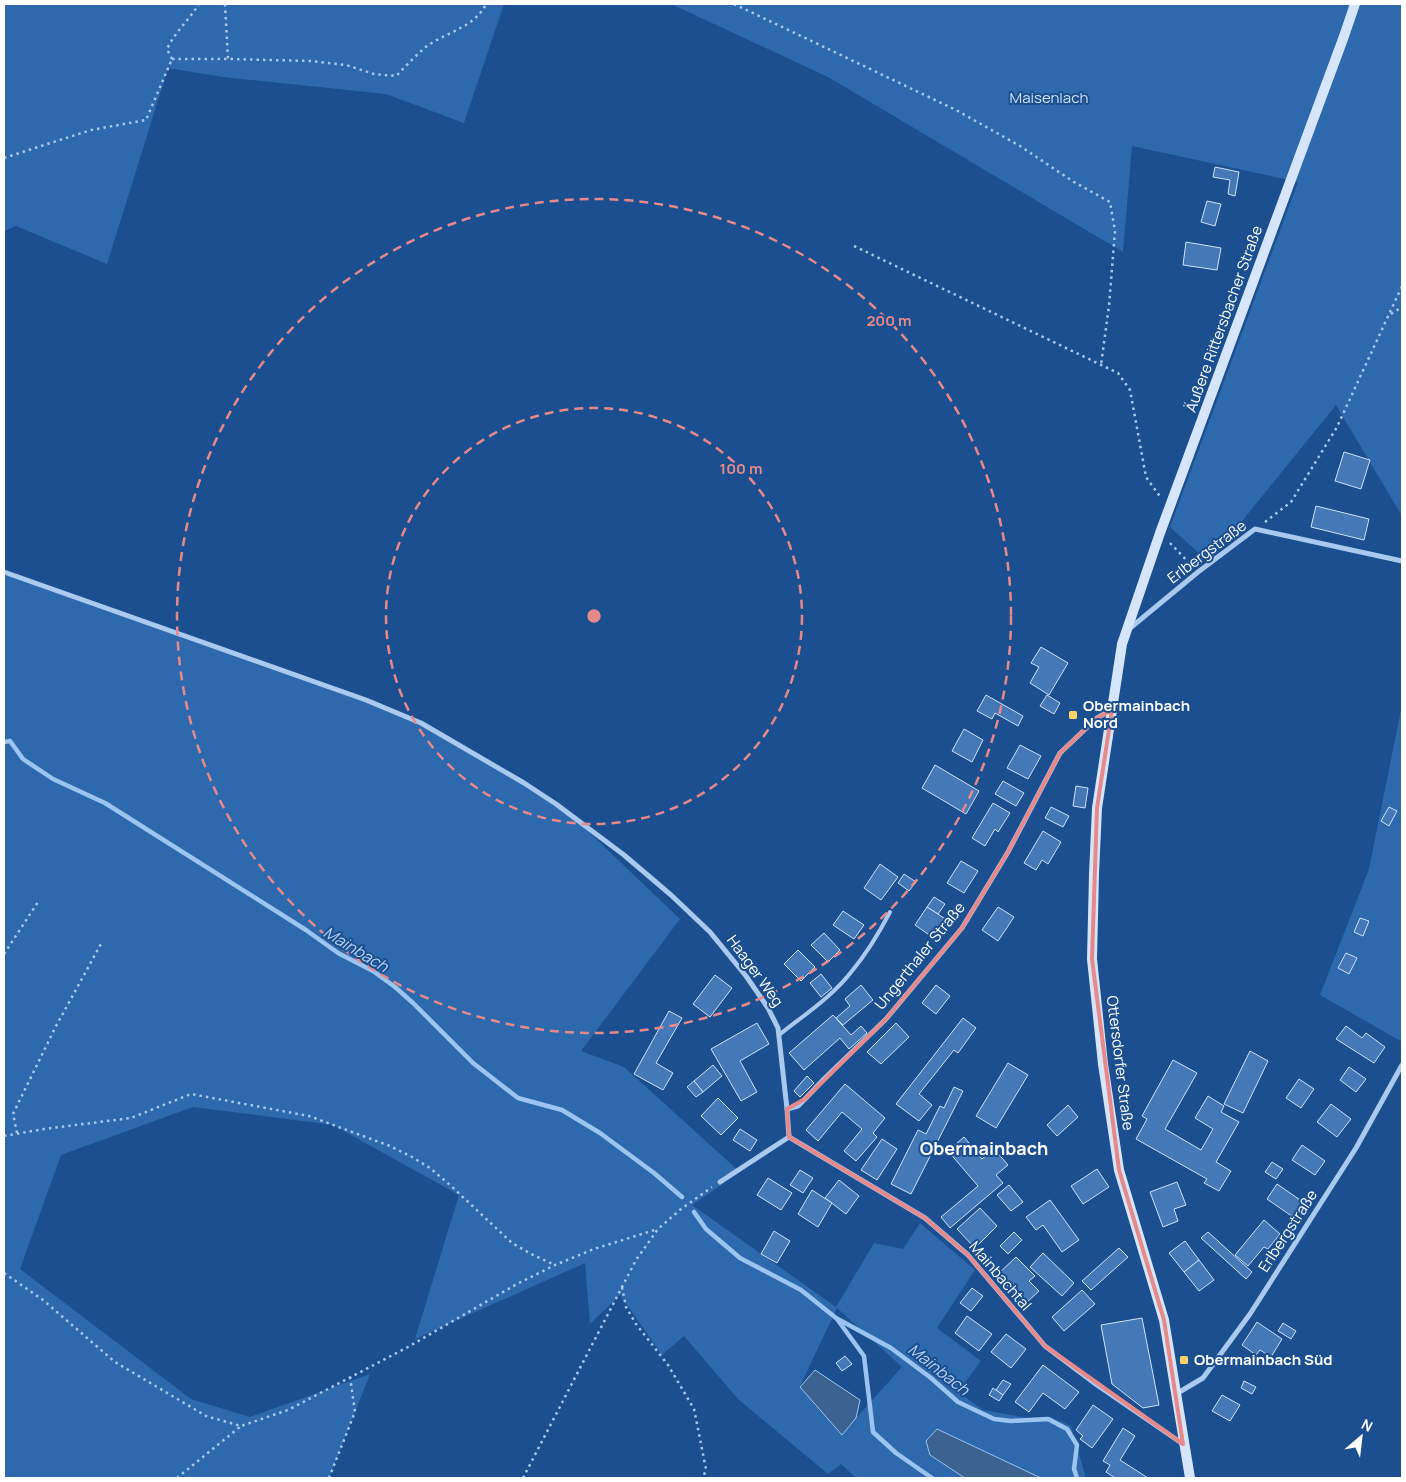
<svg xmlns="http://www.w3.org/2000/svg" width="1406" height="1482" font-family="Manrope,sans-serif">
<rect width="100%" height="100%" fill="#1b4f8f"/>
<!-- green -->
<g fill="#2e69ad" fill-rule="evenodd">
<polygon points="4,4 504,4 464,123 386,94 223,77 168,68 107,264 16,226 4,231"/>
<polygon points="671,4 1402,4 1402,516 1336,405 1209,562 1170,527 1298,182 1132,146 1123,252 828,77"/>
<path d="M 4,572 L 403,715 L 567,811 L 680,919 L 581,1051 L 624,1067 L 740,1172 L 692,1205 L 836,1307 L 874,1243 L 903,1249 L 920,1223 L 975,1270 L 937,1328 L 981,1361 L 958,1392 L 983,1410 L 1027,1418 L 1051,1417 L 1071,1426 L 1086,1478 L 1041,1478 L 937,1429 L 930,1455 L 965,1478 L 856,1478 L 841,1464 L 828,1474 L 738,1399 L 684,1336 L 662,1355 L 620,1295 L 590,1324 L 585,1263 L 415,1339 L 459,1195 L 333,1125 L 193,1107 L 61,1155 L 20,1269 L 191,1399 L 250,1417 L 370,1374 L 329,1478 L 4,1478 ZM 837,1308 L 902,1367 L 856,1418 L 842,1435 L 800,1386 Z"/>
<polygon points="1402,705 1402,1042 1320,995 1369,869"/>
</g>
<!-- water -->
<g fill="#3c6290" stroke="#9cc4f0">
<polygon points="815,1370 860,1400 856,1418 842,1435 800,1387"/>
<polygon points="937,1429 1041,1478 965,1478 930,1455 926,1441"/>
</g>
<g fill="none" stroke-linecap="round" stroke-linejoin="round">
<!-- stream -->
<g stroke="#9cc4f0" stroke-width="4.5">
<polyline points="4,742 10,741 23,759 53,779 105,803 306,930 338,953 373,971 395,987 413,1003 473,1063 518,1098 562,1110 600,1133 654,1173 682,1197"/>
<polyline points="694,1212 706,1229 740,1258 801,1290 836,1318 891,1348 931,1378 958,1402 994,1419 1011,1421 1048,1419 1067,1429 1077,1445 1074,1469 1077,1478"/>
<polyline points="837,1319 864,1356 873,1432 896,1453 932,1478"/>
</g>
</g>
<!-- building -->
<g fill="#4478b7" stroke="#cfe3fa">
<polygon points="1215,167 1239,172 1235,196 1228,194 1230,180 1213,177"/>
<polygon points="1207,201 1221,204 1215,226 1201,222"/>
<polygon points="1186,242 1221,248 1217,270 1183,265"/>
<polygon points="1344,452 1370,460 1361,489 1335,481"/>
<polygon points="1316,506 1369,519 1364,540 1311,527"/>
<polygon points="1041,647 1068,663 1049,695 1030,683 1039,667 1031,663"/>
<polygon points="986,695 1023,716 1018,726 995,713 992,719 977,711"/>
<polygon points="1047,695 1060,703 1054,714 1040,706"/>
<polygon points="964,729 983,740 972,762 952,751"/>
<polygon points="1020,745 1041,756 1028,779 1007,768"/>
<polygon points="935,765 979,791 966,814 922,788"/>
<polygon points="1003,781 1024,793 1016,806 995,794"/>
<polygon points="1076,786 1088,788 1085,808 1073,806"/>
<polygon points="993,803 1010,813 998,832 995,829 985,846 972,838"/>
<polygon points="1051,807 1069,816 1063,827 1045,818"/>
<polygon points="1389,807 1397,811 1389,826 1381,821"/>
<polygon points="1043,831 1061,842 1048,864 1042,860 1036,870 1024,863"/>
<polygon points="961,861 978,871 964,893 947,883"/>
<polygon points="880,864 898,877 881,900 864,888"/>
<polygon points="904,874 916,882 909,891 898,883"/>
<polygon points="934,897 945,904 938,914 927,907"/>
<polygon points="927,907 947,920 935,939 915,925"/>
<polygon points="998,907 1014,917 998,941 982,930"/>
<polygon points="843,911 864,925 854,939 833,925"/>
<polygon points="1360,918 1369,921 1363,936 1354,932"/>
<polygon points="824,933 840,950 828,962 811,945"/>
<polygon points="798,950 815,967 801,981 784,964"/>
<polygon points="1346,953 1357,958 1349,974 1338,968"/>
<polygon points="821,974 832,988 821,997 810,983"/>
<polygon points="715,975 732,988 710,1017 693,1004"/>
<polygon points="861,985 873,1000 843,1025 836,1018 850,1006 845,999"/>
<polygon points="936,985 950,996 936,1014 922,1003"/>
<polygon points="669,1011 682,1018 656,1063 673,1073 663,1090 634,1074"/>
<polygon points="833,1015 851,1035 861,1026 867,1033 849,1049 840,1038 804,1070 789,1053"/>
<polygon points="963,1018 976,1028 958,1053 954,1050 919,1094 932,1105 919,1121 896,1104"/>
<polygon points="757,1023 769,1044 740,1061 757,1092 741,1101 711,1049"/>
<polygon points="896,1023 909,1037 881,1064 867,1052"/>
<polygon points="1346,1026 1362,1038 1366,1033 1385,1047 1374,1063 1336,1039"/>
<polygon points="1250,1051 1268,1061 1243,1113 1224,1104"/>
<polygon points="1173,1060 1197,1073 1165,1129 1201,1150 1213,1129 1195,1118 1208,1096 1224,1106 1221,1112 1239,1122 1216,1162 1231,1171 1219,1191 1204,1183 1207,1179 1136,1139 1147,1119 1142,1116"/>
<polygon points="1008,1063 1028,1075 996,1128 976,1116"/>
<polygon points="713,1065 722,1076 703,1092 694,1081"/>
<polygon points="1349,1067 1366,1079 1356,1092 1340,1080"/>
<polygon points="807,1076 814,1083 800,1097 794,1091"/>
<polygon points="1299,1079 1314,1089 1301,1108 1286,1098"/>
<polygon points="694,1081 703,1092 696,1097 687,1087"/>
<polygon points="845,1084 885,1118 873,1133 877,1137 856,1161 844,1151 862,1129 842,1112 818,1141 806,1130"/>
<polygon points="954,1087 963,1091 911,1194 891,1184 918,1130 926,1134 940,1106 944,1108"/>
<polygon points="718,1098 738,1118 721,1135 701,1116"/>
<polygon points="1331,1104 1351,1119 1337,1137 1317,1122"/>
<polygon points="1068,1105 1078,1117 1057,1136 1047,1125"/>
<polygon points="740,1129 757,1140 750,1151 733,1140"/>
<polygon points="964,1137 982,1159 994,1149 1008,1165 996,1175 1003,1183 950,1228 941,1217 978,1186 948,1151"/>
<polygon points="882,1139 897,1149 877,1180 861,1170"/>
<polygon points="1302,1145 1325,1161 1315,1175 1292,1160"/>
<polygon points="1272,1162 1283,1169 1276,1179 1265,1172"/>
<polygon points="1097,1169 1109,1187 1083,1204 1071,1186"/>
<polygon points="800,1170 813,1178 803,1193 790,1185"/>
<polygon points="768,1178 792,1193 781,1210 757,1195"/>
<polygon points="839,1180 859,1196 846,1214 825,1198"/>
<polygon points="1177,1182 1186,1205 1174,1209 1178,1221 1163,1227 1150,1192"/>
<polygon points="1277,1184 1303,1202 1293,1217 1267,1199"/>
<polygon points="1009,1185 1023,1202 1011,1211 997,1195"/>
<polygon points="812,1190 832,1203 818,1227 798,1214"/>
<polygon points="1050,1200 1079,1240 1062,1252 1043,1225 1036,1230 1026,1217"/>
<polygon points="980,1208 997,1226 975,1248 957,1229"/>
<polygon points="1264,1220 1280,1234 1268,1249 1264,1247 1248,1266 1235,1255"/>
<polygon points="774,1231 790,1241 777,1263 761,1254"/>
<polygon points="1014,1232 1022,1240 1008,1254 1000,1246"/>
<polygon points="1208,1232 1252,1272 1246,1279 1201,1238"/>
<polygon points="1185,1241 1199,1260 1184,1272 1169,1253"/>
<polygon points="1119,1248 1128,1257 1091,1290 1082,1281"/>
<polygon points="1043,1253 1074,1283 1062,1296 1030,1267"/>
<polygon points="1016,1257 1035,1276 1029,1281 1039,1291 1025,1304 997,1275"/>
<polygon points="1199,1260 1214,1280 1199,1291 1184,1272"/>
<polygon points="972,1288 983,1296 971,1311 960,1303"/>
<polygon points="1082,1290 1095,1304 1064,1331 1052,1317"/>
<polygon points="967,1316 992,1334 979,1351 955,1333"/>
<polygon points="1142,1318 1159,1405 1143,1408 1112,1384 1101,1325"/>
<polygon points="1257,1322 1282,1339 1271,1357 1260,1350 1256,1355 1242,1345"/>
<polygon points="1283,1323 1296,1331 1291,1339 1278,1331"/>
<polygon points="1006,1334 1026,1349 1011,1368 991,1352"/>
<polygon points="845,1356 852,1364 842,1371 836,1363"/>
<polygon points="1043,1365 1079,1392 1065,1409 1043,1393 1029,1412 1015,1402"/>
<polygon points="1003,1380 1011,1384 1003,1395 996,1390"/>
<polygon points="1244,1381 1256,1387 1252,1394 1241,1388"/>
<polygon points="993,1388 1003,1395 999,1401 989,1395"/>
<polygon points="1222,1395 1240,1405 1230,1421 1212,1411"/>
<polygon points="1093,1405 1113,1419 1092,1448 1080,1439 1083,1436 1076,1430"/>
<polygon points="1123,1428 1135,1436 1120,1460 1148,1478 1115,1478 1106,1472 1110,1465 1103,1461"/>
</g>
<g fill="none" stroke-linecap="round" stroke-linejoin="round">
<!-- path -->
<g stroke="#a9c9ee" stroke-width="2.5" stroke-dasharray="2.5 4" stroke-linecap="butt">
<polyline points="225,4 228,59"/>
<polyline points="734,4 956,110 1020,146 1074,182 1110,202 1115,231 1109,306 1101,365"/>
<path d="M 172,59 L 228,59 L 311,61 L 346,65 L 374,74 L 396,76 C 406,66 416,55 427,46 C 447,32 475,27 486,4"/>
<path d="M 172,59 L 167,49 C 175,32 189,20 199,4"/>
<polyline points="4,158 91,130 146,120 172,59"/>
<polyline points="854,246 1118,373 1130,390 1146,477 1161,498"/>
<polyline points="1391,314 1402,307"/>
<polyline points="1265,522 1291,502 1337,427 1402,286"/>
<polyline points="1170,543 1192,566"/>
<polyline points="4,954 38,902"/>
<polyline points="17,1133 13,1114 55,1028 102,942"/>
<polyline points="4,1136 44,1129 131,1118 191,1094 309,1116 390,1146 412,1157 430,1168 450,1185 512,1243 531,1254 555,1265"/>
<polyline points="4,1273 43,1300 115,1362 206,1416 241,1426 288,1410 408,1347 517,1284 555,1265 594,1249 658,1229"/>
<polyline points="622,1287 626,1307 636,1324 668,1365 694,1409 706,1469 703,1478"/>
<polyline points="177,1478 241,1426"/>
<polyline points="329,1478 355,1412 350,1377"/>
<polyline points="523,1478 636,1260 658,1229 681,1209 712,1187"/>
</g>
<!-- service -->
<path stroke="#a9c9ee" stroke-width="4" d="M 779,1035 C 804,1015 832,997 852,971 C 867,953 879,933 890,912"/>
<!-- minor -->
<g stroke="#a9c9ee" stroke-width="5">
<polyline points="4,572 366,700 421,723 524,783 556,804 624,855 671,895 710,932 746,976 768,1008 778,1028 787,1109"/>
<polyline points="1129,629 1198,572 1255,529 1402,561"/>
<polyline points="789,1137 925,1218 968,1255 1045,1346 1097,1385 1183,1444"/>
<polyline points="720,1182 789,1137 787,1109 798,1106 805,1099 824,1079 886,1019 962,928 1008,852 1060,753 1097,718 1111,710"/>
<polyline points="1176,1394 1203,1378 1250,1314 1356,1148 1402,1065"/>
</g>
<!-- secondary -->
<polyline stroke="#d6e6fa" stroke-width="10" points="1190,1478 1164,1320 1119,1170 1103,1064 1092,959 1094,874 1097,808 1122,644 1160,533 1343,39 1355,4"/>
</g>
<!-- marked area -->
<path fill="none" stroke="#e88989" stroke-width="4" stroke-linejoin="round" d="M 1112,710 L 1097,808 L 1092,959 L 1119,1170 L 1164,1320 L 1183,1444 L 1045,1346 L 968,1255 L 925,1218 L 789,1137 L 787,1109 L 805,1099 L 886,1019 L 962,928 L 1008,852 L 1060,753 L 1097,718 Z"/>
<!-- distance rings -->
<g fill="none" stroke="#e88989" stroke-width="2.5" stroke-dasharray="9 6">
<circle cx="594" cy="616" r="208"/>
<circle cx="594" cy="616" r="417"/>
</g>
<!-- markers -->
<g fill="#ffd166" stroke="#1b4f8f" stroke-width="2">
<rect x="1068" y="710" width="10" height="10" rx="2.5"/>
<rect x="1179" y="1355" width="10" height="10" rx="2.5"/>
</g>
<g text-anchor="middle" stroke-width="4" stroke-linejoin="round" paint-order="stroke">
<!-- park labels -->
<g font-size="15" fill="#cfe3fa" stroke="#1b4f8f">
<text x="1049" y="103">Maisenlach</text>
</g>
<!-- street labels -->
<g font-size="15" fill="#fff" stroke="#1b4f8f">
<text transform="translate(1224 319) rotate(-70)" y="5">Äußere Rittersbacher Straße</text>
<text transform="translate(1207 552) rotate(-37)" y="5">Erlbergstraße</text>
<text transform="translate(920 956) rotate(-51)" y="5">Ungerthaler Straße</text>
<text transform="translate(755 971) rotate(54)" y="5">Haager Weg</text>
<text transform="translate(1120 1063) rotate(83)" y="5">Ottersdorfer Straße</text>
<text transform="translate(1288 1231) rotate(-57)" y="5">Erlbergstraße</text>
<text transform="translate(1000 1276) rotate(49)" y="5">Mainbachtal</text>
</g>
<!-- poi labels -->
<g font-size="15" font-weight="bold" fill="#fff" stroke="#1b4f8f" text-anchor="start">
<text x="1083" y="711">Obermainbach<tspan x="1083" dy="17">Nord</tspan></text>
<text x="1194" y="1365">Obermainbach Süd</text>
</g>
<!-- water labels -->
<g font-size="16" font-style="italic" fill="#b5d3f5" stroke="#1b4f8f">
<text transform="translate(356 949) rotate(31)" y="6">Mainbach</text>
<text transform="translate(939 1369) rotate(38)" y="6">Mainbach</text>
</g>
<!-- quarter labels -->
<g font-size="18" font-weight="bold" fill="#fff" stroke="#1b4f8f">
<text x="984" y="1155">Obermainbach</text>
</g>
</g>
<circle cx="594" cy="616" r="8" fill="#e88989" stroke="#1b4f8f" stroke-width="2.5"/>
<g font-size="15" text-anchor="middle" font-weight="bold" fill="#e88989" stroke="#1b4f8f" stroke-width="4" stroke-linejoin="round" paint-order="stroke">
<text x="889" y="326">200 m</text>
<text x="741" y="474">100 m</text>
</g>
<!-- border -->
<rect width="1406" height="1482" fill="none" stroke="#ffffff" stroke-width="10"/>
<!-- north arrow -->
<g transform="translate(1361 1437) rotate(28)" stroke="#1b4f8f" stroke-width="4" paint-order="stroke">
<path d="M0-4L9 19L0 12L-9 19Z" fill="#ffffff"/>
<text y="-8" font-size="14" font-weight="bold" text-anchor="middle" fill="#ffffff">N</text>
</g>
</svg>
